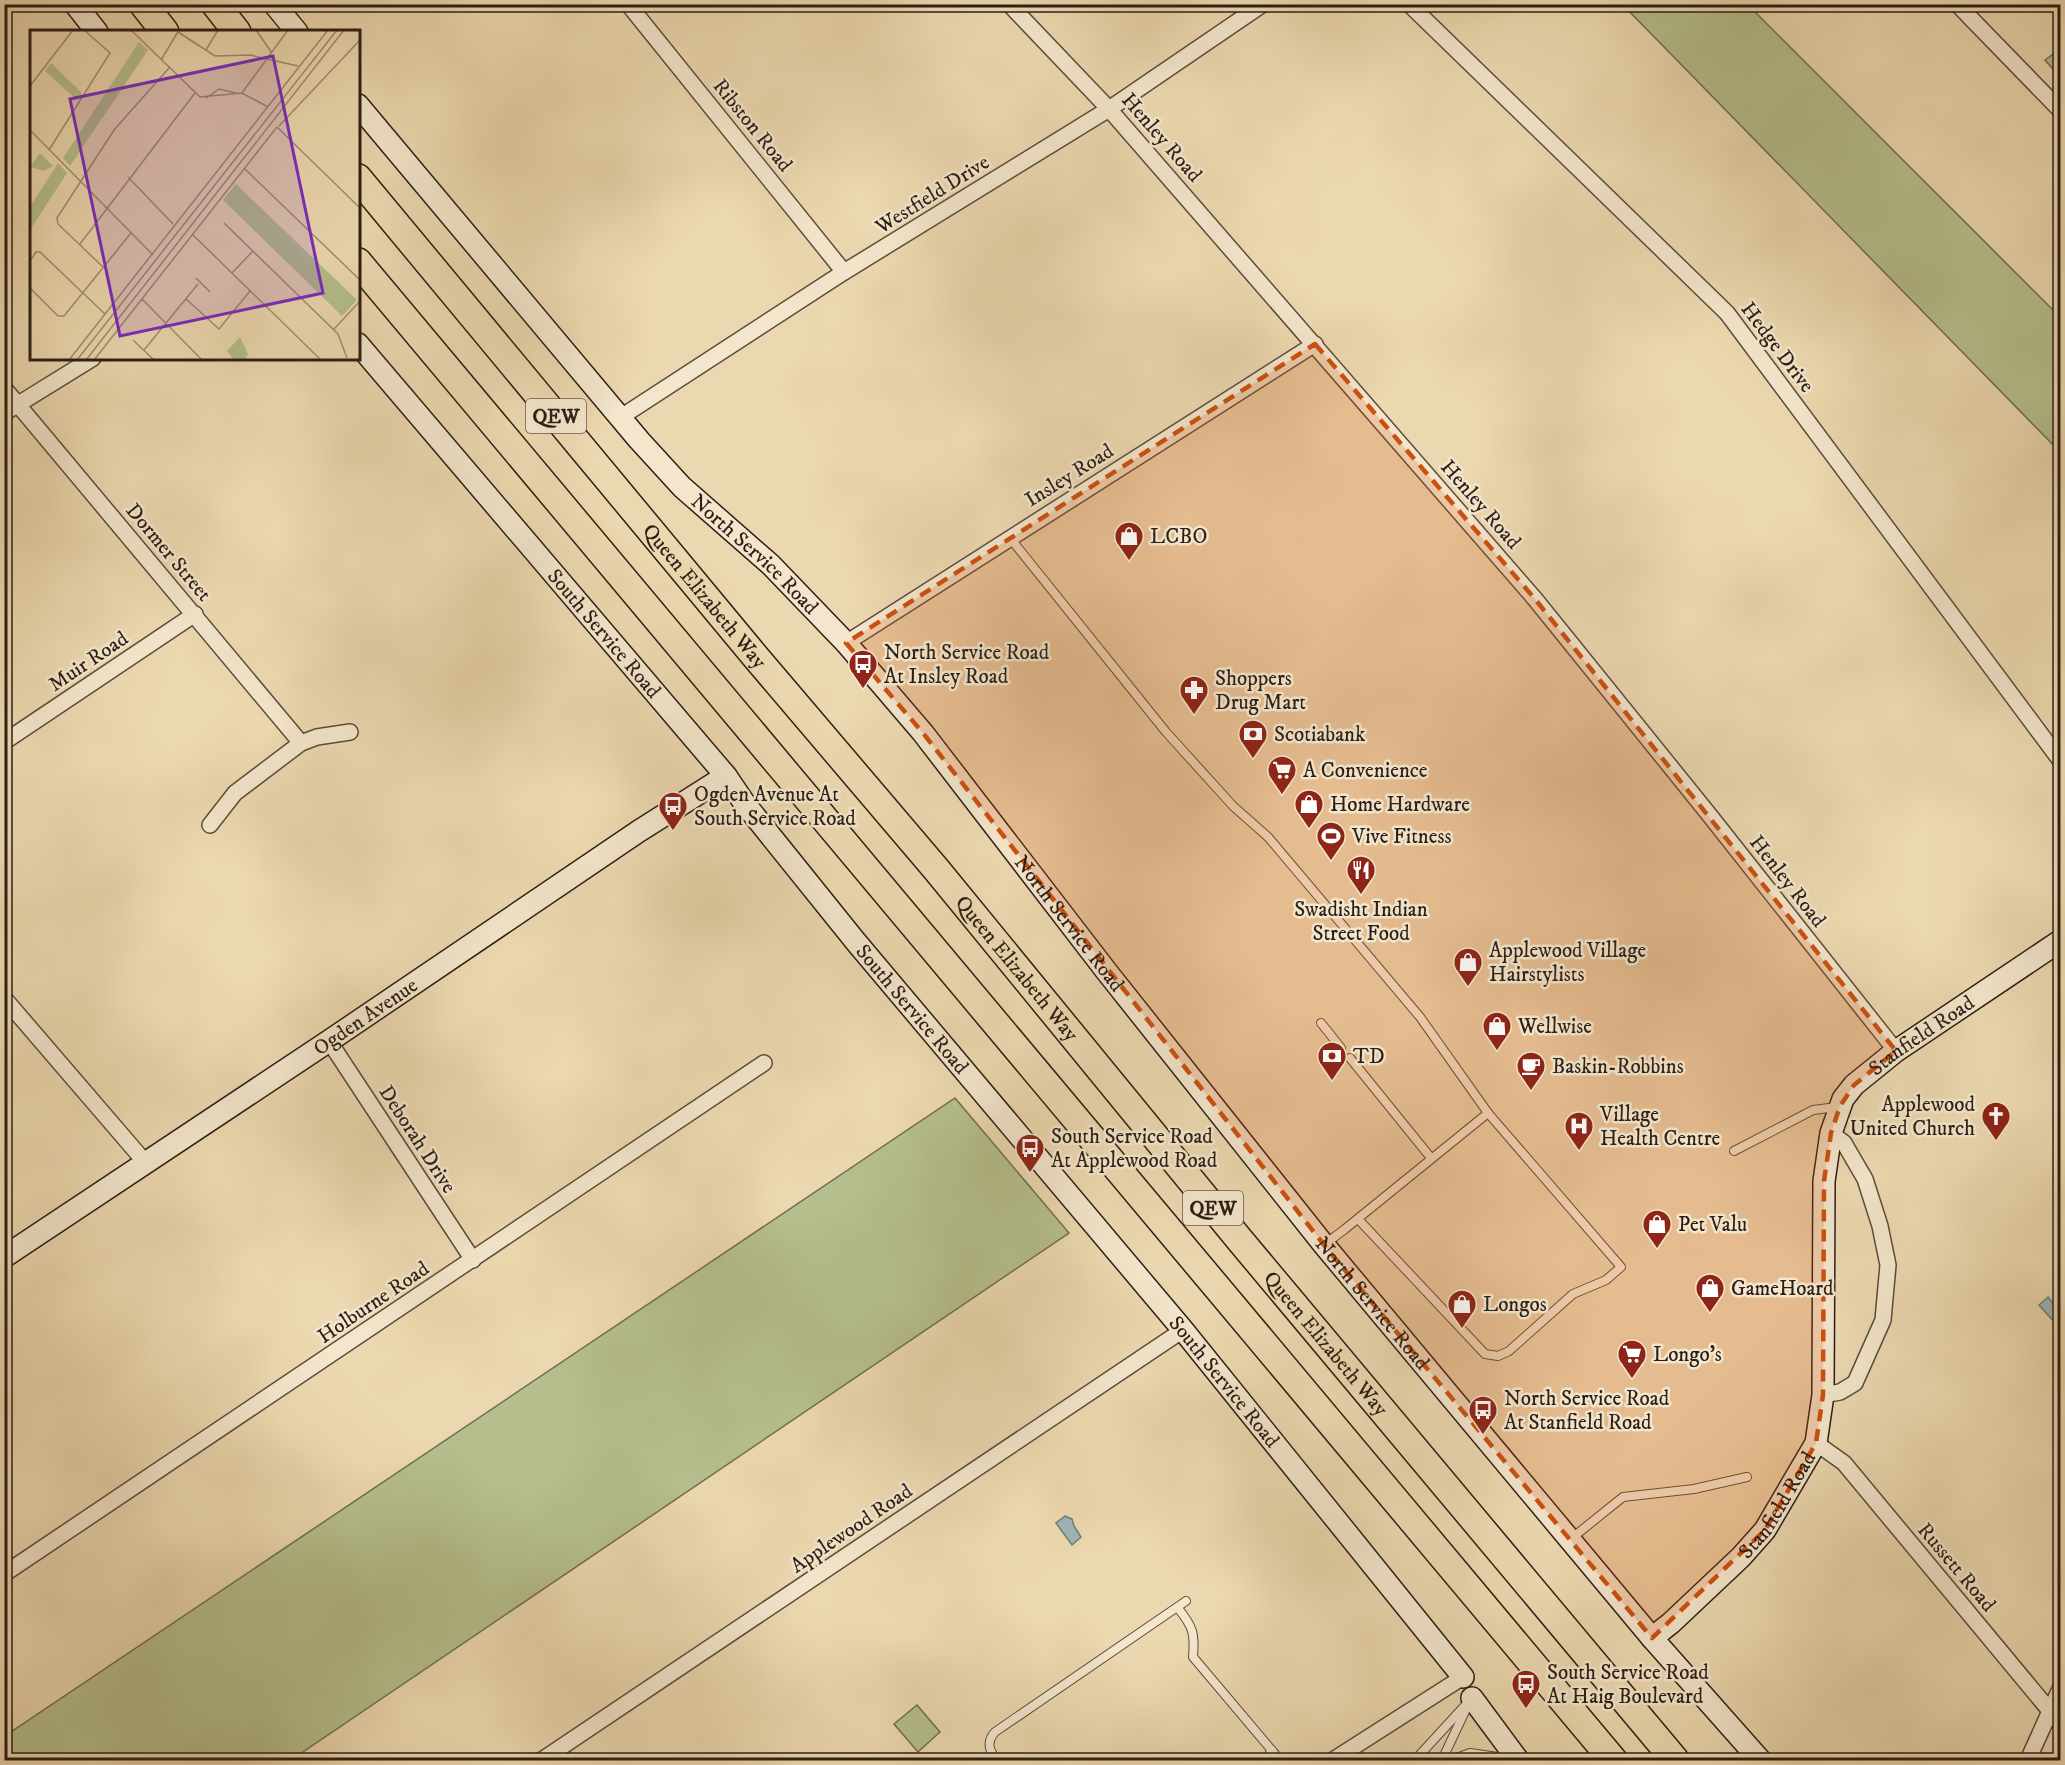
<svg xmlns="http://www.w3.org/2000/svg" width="2065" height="1765" font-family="'IM FELL DW Pica',serif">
<rect width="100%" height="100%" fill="#ecd8b0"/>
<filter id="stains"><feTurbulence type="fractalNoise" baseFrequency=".00333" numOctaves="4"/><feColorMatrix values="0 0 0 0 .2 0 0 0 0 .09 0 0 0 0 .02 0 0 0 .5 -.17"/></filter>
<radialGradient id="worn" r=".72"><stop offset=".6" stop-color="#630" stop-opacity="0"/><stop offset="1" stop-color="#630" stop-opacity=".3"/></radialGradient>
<!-- green -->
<g fill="#b5bf8d" stroke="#706e52" stroke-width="1.5">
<polygon points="1623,5 1748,5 2060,317 2060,452"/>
<polygon points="2060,49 2060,77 2045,60"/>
<polygon points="955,1098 1069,1233 291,1760 5,1760 5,1736"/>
<polygon points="917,1705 940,1732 918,1752 894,1724"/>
</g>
<!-- water -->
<g fill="#9eb7b7" stroke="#707a77" stroke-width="1.5">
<polygon points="2048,1297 2060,1312 2060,1320 2056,1324 2039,1305"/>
<polygon points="1065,1516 1072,1519 1074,1526 1081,1537 1072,1545 1056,1523"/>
</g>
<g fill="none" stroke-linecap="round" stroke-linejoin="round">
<!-- lane casing -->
<g stroke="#5b4c3c" stroke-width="10">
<g id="lane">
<polyline points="1010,538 1166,732 1233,806 1268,837 1420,1017 1488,1113 1621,1267 1606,1280 1573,1294 1509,1351 1498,1356 1485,1354 1358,1219"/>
<polyline points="1321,1023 1341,1048"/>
<polyline points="1350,1058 1431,1158"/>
<polyline points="1734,1151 1813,1110 1837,1107"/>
<polyline points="1325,1244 1345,1229 1488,1113"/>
<polyline points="1572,1538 1623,1497 1694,1489 1747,1477"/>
<path d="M 1178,1608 C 1193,1627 1195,1633 1193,1657 L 1280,1760"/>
<path d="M 997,1760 C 989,1751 986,1742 995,1732 L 1186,1601"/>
<polyline points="1265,1760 1272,1750"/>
<polyline points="1415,1760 1471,1699"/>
<polyline points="1442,1760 1467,1707"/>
<polyline points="1451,1760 1470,1753 1511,1759"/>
</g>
</g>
<!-- street casing -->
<g stroke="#5b4c3c" stroke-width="18">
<g id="street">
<polyline points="628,4 844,272"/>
<polyline points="1009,4 1109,109 1535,599 1707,812 1896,1051"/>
<polyline points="1409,4 1727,313 2060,760"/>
<polyline points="1957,4 2060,110"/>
<polyline points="4,388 301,743"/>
<polyline points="4,413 93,358"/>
<polyline points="621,417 844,272 1109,109 1263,4"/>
<polyline points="846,643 1315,344"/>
<polyline points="4,742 195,614"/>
<polyline points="210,825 235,793 301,743 317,737 350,732"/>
<polyline points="4,998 145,1162"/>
<polyline points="329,1041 473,1260"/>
<polyline points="1823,1395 1840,1392 1855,1383 1883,1320 1888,1265 1880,1226 1865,1179 1844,1143 1831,1133"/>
<polyline points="1816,1443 1844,1463 2060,1723"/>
<polyline points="4,1574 764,1063"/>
<polyline points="542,1760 1183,1330"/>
<polyline points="1333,1760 1463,1677"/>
<polyline points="2028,1760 2060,1689"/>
</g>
</g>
<!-- secondary casing -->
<g stroke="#2b1e16" stroke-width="24">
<g id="secondary">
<polyline points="75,4 97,32"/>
<polyline points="274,4 297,32"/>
<path id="s1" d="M 358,105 L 639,440 L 682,487 L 771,565 L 846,643 L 923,733 L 1107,972 L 1324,1245 L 1652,1638 L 1760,1760"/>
<path id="s2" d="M 358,344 L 726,776 L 745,804 L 856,942 L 1183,1330 L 1463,1677"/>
<path id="s3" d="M 4,1257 L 329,1041 L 639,831 L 726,776"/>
<path id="s4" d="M 1652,1638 L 1671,1623 L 1741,1557 L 1765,1530 L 1816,1443 L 1823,1395 L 1824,1181 L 1831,1133 L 1843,1099 L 1854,1085 L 1896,1051 L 2060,941"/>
<polyline points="1472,1698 1518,1760"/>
</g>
</g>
<!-- highway casing -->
<g stroke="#2b1e16" stroke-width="30">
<g id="highway">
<polyline points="143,4 165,32"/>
<polyline points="215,4 237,32"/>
<path id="s5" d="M 358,178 L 754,655 L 936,869 L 1239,1239 L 1675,1760"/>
<polyline points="358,262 1613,1760"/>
</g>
</g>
<!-- lane -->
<use href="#lane" stroke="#f3e6cc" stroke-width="8"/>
<!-- street -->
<use href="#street" stroke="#f3e6cc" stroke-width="15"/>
<!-- secondary -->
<use href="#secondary" stroke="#f3e6cc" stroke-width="21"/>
<!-- highway -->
<use href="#highway" stroke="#ecd8b0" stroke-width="27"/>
</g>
<!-- marked area -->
<path fill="#cc500e" fill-opacity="0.2" stroke="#cc500e" stroke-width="4.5" stroke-dasharray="12 8" stroke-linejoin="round" d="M 1315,344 L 1535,599 L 1896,1051 L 1854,1085 L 1840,1106 L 1831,1133 L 1824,1181 L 1823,1395 L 1816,1443 L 1765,1530 L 1652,1638 L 1324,1245 L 923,733 L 846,643 Z"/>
<!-- icons -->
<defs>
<g id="shop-pin" transform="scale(1.5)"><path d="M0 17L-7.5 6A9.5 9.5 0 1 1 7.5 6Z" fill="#8f2418" stroke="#f3e6cc"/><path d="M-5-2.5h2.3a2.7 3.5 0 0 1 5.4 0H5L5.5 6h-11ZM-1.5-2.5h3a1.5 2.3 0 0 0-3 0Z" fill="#fff"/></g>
<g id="bus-pin" transform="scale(1.5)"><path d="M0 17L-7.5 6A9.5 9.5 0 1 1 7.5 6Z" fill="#8f2418" stroke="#f3e6cc"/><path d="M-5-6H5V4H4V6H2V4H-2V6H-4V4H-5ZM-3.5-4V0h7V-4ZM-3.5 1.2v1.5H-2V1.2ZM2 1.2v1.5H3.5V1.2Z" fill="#fff"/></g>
<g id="pharmacy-pin" transform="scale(1.5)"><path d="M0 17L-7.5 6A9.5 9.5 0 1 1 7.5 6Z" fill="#8f2418" stroke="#f3e6cc"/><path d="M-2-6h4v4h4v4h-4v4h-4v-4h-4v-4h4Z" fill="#fff"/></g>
<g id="bank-pin" transform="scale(1.5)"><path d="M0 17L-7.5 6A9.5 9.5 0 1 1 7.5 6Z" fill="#8f2418" stroke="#f3e6cc"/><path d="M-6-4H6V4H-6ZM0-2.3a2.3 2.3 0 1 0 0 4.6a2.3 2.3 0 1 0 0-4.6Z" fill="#fff"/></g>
<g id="supermarket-pin" transform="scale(1.5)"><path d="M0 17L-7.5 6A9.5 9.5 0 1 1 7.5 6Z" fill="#8f2418" stroke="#f3e6cc"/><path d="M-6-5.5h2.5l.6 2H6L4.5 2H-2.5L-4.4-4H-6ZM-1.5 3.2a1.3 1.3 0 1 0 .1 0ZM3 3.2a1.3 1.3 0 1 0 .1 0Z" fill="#fff"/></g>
<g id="stadium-pin" transform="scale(1.5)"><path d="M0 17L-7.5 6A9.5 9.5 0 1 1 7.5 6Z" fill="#8f2418" stroke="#f3e6cc"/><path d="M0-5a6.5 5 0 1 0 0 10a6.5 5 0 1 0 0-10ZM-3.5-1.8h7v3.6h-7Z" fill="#fff"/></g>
<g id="restaurant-pin" transform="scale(1.5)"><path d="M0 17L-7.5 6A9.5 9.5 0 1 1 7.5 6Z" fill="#8f2418" stroke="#f3e6cc"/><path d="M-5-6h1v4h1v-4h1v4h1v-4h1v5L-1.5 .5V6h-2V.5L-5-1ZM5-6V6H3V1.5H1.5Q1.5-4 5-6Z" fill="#fff"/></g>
<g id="cafe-pin" transform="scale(1.5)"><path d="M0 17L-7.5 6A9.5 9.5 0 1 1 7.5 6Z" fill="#8f2418" stroke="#f3e6cc"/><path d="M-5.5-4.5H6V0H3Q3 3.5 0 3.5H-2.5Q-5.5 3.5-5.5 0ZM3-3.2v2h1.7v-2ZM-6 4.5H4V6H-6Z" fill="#fff"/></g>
<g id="church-pin" transform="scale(1.5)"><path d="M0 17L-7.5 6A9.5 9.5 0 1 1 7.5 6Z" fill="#8f2418" stroke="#f3e6cc"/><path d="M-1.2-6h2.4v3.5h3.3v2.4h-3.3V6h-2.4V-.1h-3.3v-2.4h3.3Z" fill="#fff"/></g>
<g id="hospital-pin" transform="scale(1.5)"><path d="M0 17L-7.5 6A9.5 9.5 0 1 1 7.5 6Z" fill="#8f2418" stroke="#f3e6cc"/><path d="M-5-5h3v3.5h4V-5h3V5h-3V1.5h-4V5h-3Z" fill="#fff"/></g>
</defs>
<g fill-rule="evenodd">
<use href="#shop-pin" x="1129" y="536"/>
<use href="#bus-pin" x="863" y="664"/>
<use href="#pharmacy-pin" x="1194" y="690"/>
<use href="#bank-pin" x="1253" y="734"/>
<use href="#supermarket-pin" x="1282" y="770"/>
<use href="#shop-pin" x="1309" y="804"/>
<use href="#bus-pin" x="673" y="806"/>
<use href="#stadium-pin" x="1331" y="836"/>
<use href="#restaurant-pin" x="1361" y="870"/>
<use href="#shop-pin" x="1468" y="962"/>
<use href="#shop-pin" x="1497" y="1026"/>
<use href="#bank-pin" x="1332" y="1056"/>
<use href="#cafe-pin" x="1531" y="1066"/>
<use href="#church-pin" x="1996" y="1116"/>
<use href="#hospital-pin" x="1579" y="1126"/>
<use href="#bus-pin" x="1030" y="1148"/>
<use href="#shop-pin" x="1657" y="1224"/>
<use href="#shop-pin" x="1710" y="1288"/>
<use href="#shop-pin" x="1462" y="1304"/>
<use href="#supermarket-pin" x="1632" y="1354"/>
<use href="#bus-pin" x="1483" y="1410"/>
<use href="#bus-pin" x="1526" y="1684"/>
</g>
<g text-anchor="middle" stroke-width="5" stroke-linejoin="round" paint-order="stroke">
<!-- shield labels -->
<g fill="#f3e6cc" stroke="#675a4d" stroke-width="1.5">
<rect x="526" y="399" width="60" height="34" rx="4.5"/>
<rect x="1183" y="1191" width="60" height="34" rx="4.5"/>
</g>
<g font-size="20" font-weight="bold" fill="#2b1e16">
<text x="556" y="423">QEW</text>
<text x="1213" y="1215">QEW</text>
</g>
<!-- street labels -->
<g font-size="21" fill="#2b1e16" stroke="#f3e6cc">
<text transform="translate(753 125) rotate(51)" y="7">Ribston Road</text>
<text transform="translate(1162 137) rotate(49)" y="7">Henley Road</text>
<text transform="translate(932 194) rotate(-32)" y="7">Westfield Drive</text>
<text transform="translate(1778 347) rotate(53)" y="7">Hedge Drive</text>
<text transform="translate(1069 475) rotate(-32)" y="7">Insley Road</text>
<text transform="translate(1481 504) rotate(49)" y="7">Henley Road</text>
<text transform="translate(169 552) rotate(50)" y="7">Dormer Street</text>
<text dy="7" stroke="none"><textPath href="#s1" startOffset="600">North Service Road</textPath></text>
<text dy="7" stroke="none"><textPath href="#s5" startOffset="543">Queen Elizabeth Way</textPath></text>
<text dy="7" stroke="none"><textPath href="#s2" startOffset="380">South Service Road</textPath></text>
<text transform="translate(88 661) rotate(-34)" y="7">Muir Road</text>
<text transform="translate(1788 881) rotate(52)" y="7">Henley Road</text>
<text dy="7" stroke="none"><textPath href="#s1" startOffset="1086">North Service Road</textPath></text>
<text dy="7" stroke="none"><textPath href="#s5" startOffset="1029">Queen Elizabeth Way</textPath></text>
<text dy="7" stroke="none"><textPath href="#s2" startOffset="866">South Service Road</textPath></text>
<text dy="7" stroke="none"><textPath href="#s3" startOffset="434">Ogden Avenue</textPath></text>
<text dy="7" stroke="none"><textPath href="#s4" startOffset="706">Stanfield Road</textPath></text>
<text transform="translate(418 1139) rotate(57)" y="7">Deborah Drive</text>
<text transform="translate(373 1302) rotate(-34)" y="7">Holburne Road</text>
<text dy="7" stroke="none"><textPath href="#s1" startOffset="1572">North Service Road</textPath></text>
<text dy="7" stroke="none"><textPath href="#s5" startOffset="1515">Queen Elizabeth Way</textPath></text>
<text dy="7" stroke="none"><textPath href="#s2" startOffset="1352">South Service Road</textPath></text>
<text dy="7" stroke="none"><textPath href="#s4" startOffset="184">Stanfield Road</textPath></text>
<text transform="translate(851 1528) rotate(-34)" y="7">Applewood Road</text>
<text transform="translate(1957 1567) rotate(50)" y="7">Russett Road</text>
</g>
<!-- poi labels -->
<g font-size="21" fill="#2b1e16" stroke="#f3e6cc" text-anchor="start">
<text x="1150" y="543">LCBO</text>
<text x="884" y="659">North Service Road<tspan x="884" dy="24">At Insley Road</tspan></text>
<text x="1215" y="685">Shoppers<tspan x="1215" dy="24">Drug Mart</tspan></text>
<text x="1274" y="741">Scotiabank</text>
<text x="1303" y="777">A Convenience</text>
<text x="694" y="801">Ogden Avenue At<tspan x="694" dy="24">South Service Road</tspan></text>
<text x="1330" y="811">Home Hardware</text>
<text x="1352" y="843">Vive Fitness</text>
<text x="1361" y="916" text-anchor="middle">Swadisht Indian<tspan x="1361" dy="24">Street Food</tspan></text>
<text x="1489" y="957">Applewood Village<tspan x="1489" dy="24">Hairstylists</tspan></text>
<text x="1518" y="1033">Wellwise</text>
<text x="1353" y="1063">TD</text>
<text x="1552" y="1073">Baskin-Robbins</text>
<text x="1975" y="1111" text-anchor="end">Applewood<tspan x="1975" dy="24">United Church</tspan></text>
<text x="1600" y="1121">Village<tspan x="1600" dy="24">Health Centre</tspan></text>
<text x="1051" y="1143">South Service Road<tspan x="1051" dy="24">At Applewood Road</tspan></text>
<text x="1678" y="1231">Pet Valu</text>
<text x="1731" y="1295">GameHoard</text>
<text x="1483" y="1311">Longos</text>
<text x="1653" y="1361">Longo's</text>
<text x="1504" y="1405">North Service Road<tspan x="1504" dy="24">At Stanfield Road</tspan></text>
<text x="1547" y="1679">South Service Road<tspan x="1547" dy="24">At Haig Boulevard</tspan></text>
</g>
</g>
<!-- overview -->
<g transform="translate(30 30)">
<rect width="330" height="330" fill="#ecd8b0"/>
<path d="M 109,12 L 118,20 L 40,136 L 33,128 ZM 21,33 L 52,63 L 47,70 L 15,41 ZM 10,123 L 23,136 L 14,141 L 0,137 ZM 28,133 L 37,143 L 0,200 L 0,177 ZM 206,154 L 327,270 L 312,286 L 193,170 ZM 210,307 L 218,324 L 215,330 L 204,330 L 197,321 Z" fill="#b5bf8d"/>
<path fill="none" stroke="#9f8e72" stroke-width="1.5" d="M 101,0 L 170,67 L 212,63 L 238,77M 226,0 L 242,23M 148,2 L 185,26 L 220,25 L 268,36M 176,20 L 188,0M 131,30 L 149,0M 0,56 L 43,0M 212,63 L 258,0M 176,68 L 189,59 L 206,63M 249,96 L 330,10M 247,97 L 330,178M 0,100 L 123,225M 19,120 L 80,23 L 54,0M 215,139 L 330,250M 98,147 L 143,194M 194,193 L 308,304 L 317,328M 163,205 L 291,330M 50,214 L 165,63M 0,231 L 6,222 L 10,222 L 75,284M 73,237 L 28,194 L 27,188 L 84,100 L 139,38M 202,243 L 223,221M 166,248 L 180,262M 0,258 L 28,286 L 34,286 L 101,203M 112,269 L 172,330M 156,269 L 189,299 L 220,261M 304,299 L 330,271M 103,310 L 124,330M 114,320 L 168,254M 39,330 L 298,0M 47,330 L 307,0M 56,330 L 314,0M 64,330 L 247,97M 311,330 L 330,330"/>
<path fill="#7b2cbf" fill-opacity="0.15" stroke="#7b2cbf" stroke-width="3" d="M 243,26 L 293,263 L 90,306 L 40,69 Z"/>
<rect width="330" height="330" fill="none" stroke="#2b1e16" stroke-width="3"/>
</g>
<!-- margin -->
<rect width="2065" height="1765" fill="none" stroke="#ecd8b0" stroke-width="24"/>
<rect x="6" y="6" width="2053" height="1753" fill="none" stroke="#2b1e16" stroke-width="3"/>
<rect x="12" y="12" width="2041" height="1741" fill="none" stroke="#2b1e16" stroke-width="1.5"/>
<rect width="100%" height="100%" filter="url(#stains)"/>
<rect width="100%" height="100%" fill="url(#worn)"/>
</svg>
